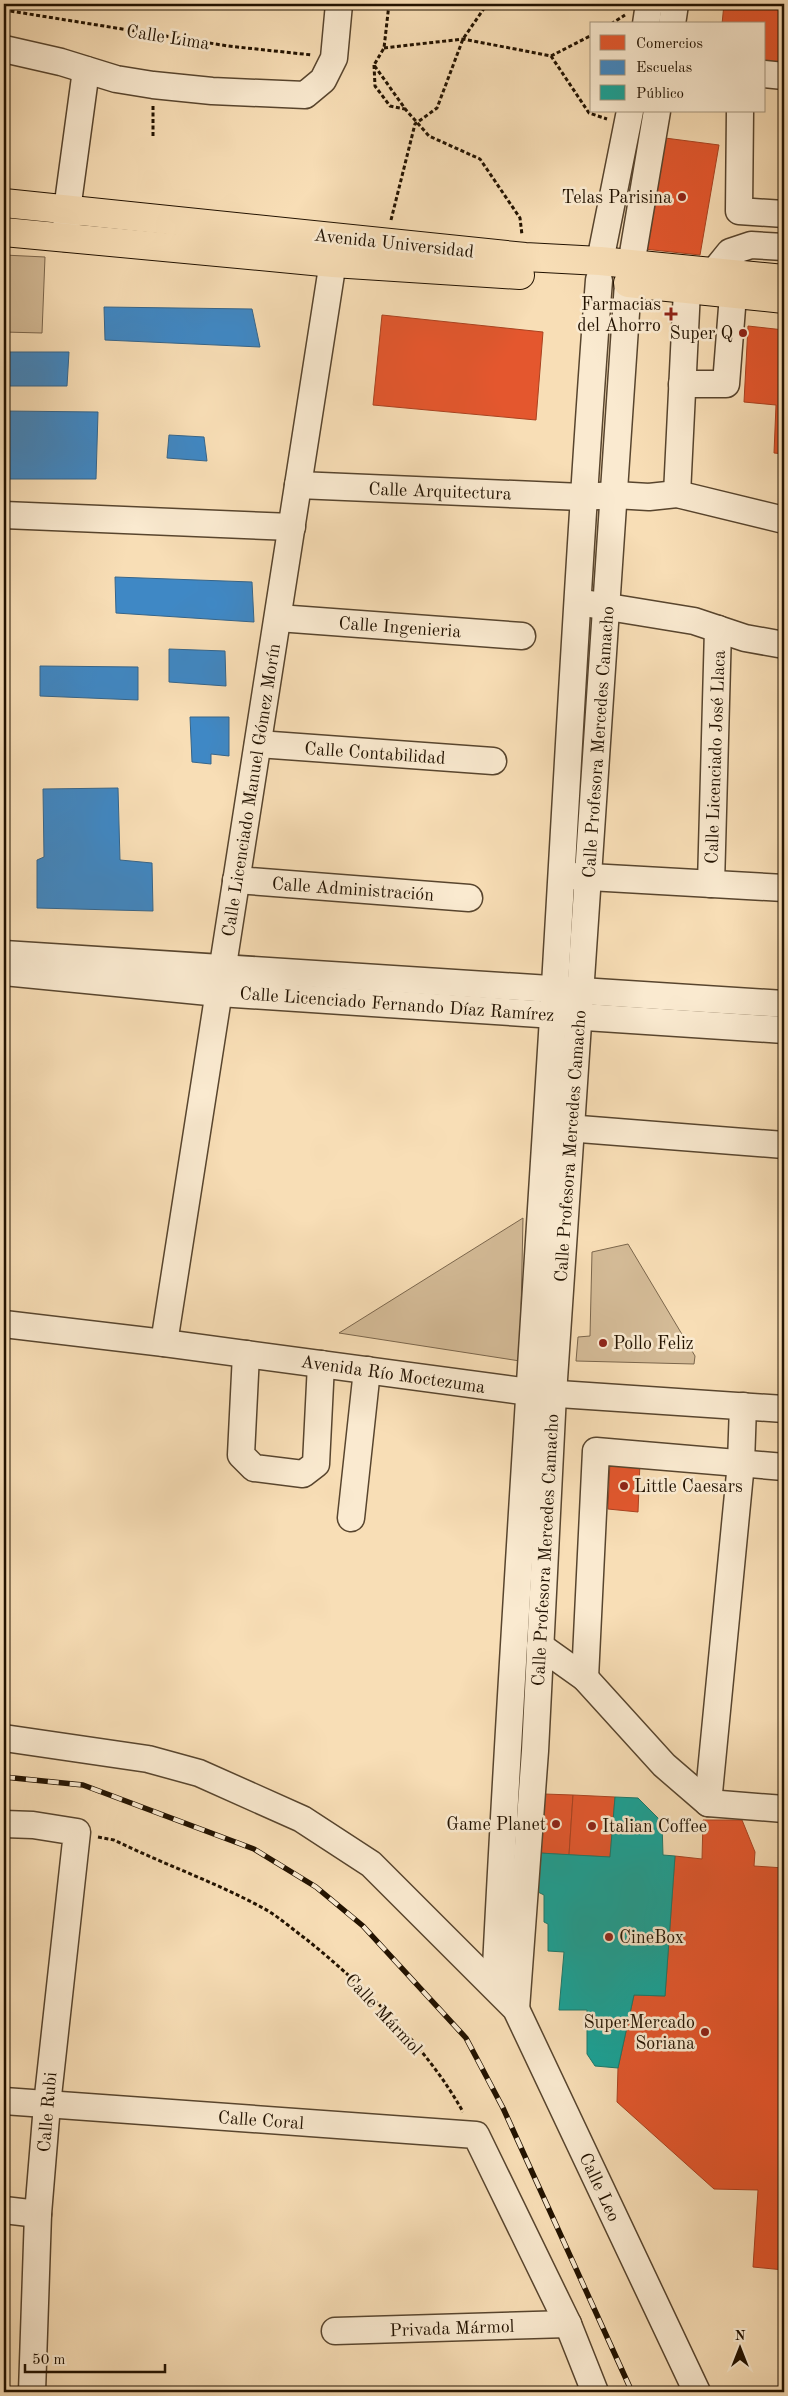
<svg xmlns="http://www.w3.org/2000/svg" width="788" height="2396" font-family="'Old Standard TT',serif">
<rect width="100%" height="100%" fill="#f8deb6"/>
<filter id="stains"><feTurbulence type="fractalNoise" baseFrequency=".004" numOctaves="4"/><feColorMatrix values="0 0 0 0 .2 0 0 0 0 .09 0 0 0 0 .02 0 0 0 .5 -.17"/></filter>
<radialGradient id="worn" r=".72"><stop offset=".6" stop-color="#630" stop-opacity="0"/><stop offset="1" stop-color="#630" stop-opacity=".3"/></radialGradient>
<!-- green -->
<g fill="#d4bb97" stroke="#7b664c">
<polygon points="4,255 45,257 42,333 4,332"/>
<polygon points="523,1218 520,1361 339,1333"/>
<polygon points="628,1244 695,1356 694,1364 576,1361 578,1337 590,1336 592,1252"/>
</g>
<!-- shops -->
<g fill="#e4572e" stroke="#aa4220">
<polygon points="724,4 784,4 784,62 764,61 764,24 722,24"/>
<polygon points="665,138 719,145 700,255 644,249"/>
<polygon points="382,315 543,332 536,420 373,405"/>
<polygon points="748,326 784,330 784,454 774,453 776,405 744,402"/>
<polygon points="610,1461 640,1462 638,1512 608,1509"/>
<polygon points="544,1794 573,1795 569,1855 540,1853"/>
<polygon points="573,1795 615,1797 610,1857 569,1855"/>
<polygon points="703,1820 742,1820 755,1852 754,1866 784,1868 784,2270 753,2267 758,2190 714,2189 617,2102 618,2068 634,1995 665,1996 675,1856 702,1859"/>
</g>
<!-- schools -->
<g fill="#3f88c5" stroke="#36658a">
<polygon points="104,307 252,309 260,347 105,340"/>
<polygon points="4,352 69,352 67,386 4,386"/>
<polygon points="4,411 98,412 96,479 4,479"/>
<polygon points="169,435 204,437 207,461 167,458"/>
<polygon points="115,577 252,582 254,622 116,613"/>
<polygon points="169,649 225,651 226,686 169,682"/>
<polygon points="40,666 138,667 138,700 40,696"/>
<polygon points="190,717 229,717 229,756 211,754 211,764 192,762"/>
<polygon points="118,788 120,860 152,863 153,911 37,908 37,860 44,857 43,789"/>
</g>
<!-- public -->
<polygon fill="#17a398" stroke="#1a786a" points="615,1797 638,1798 662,1822 663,1855 675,1856 665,1996 634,1995 618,2068 595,2066 587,2054 587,2010 559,2010 564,1952 548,1951 548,1924 544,1922 544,1895 538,1892 540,1853 610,1857"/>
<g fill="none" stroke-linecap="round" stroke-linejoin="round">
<!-- minor casing -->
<g stroke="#58452e" stroke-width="29">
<g id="minor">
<polyline points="646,24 649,4"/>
<polyline points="672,24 675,4"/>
<polyline points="4,49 61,62 116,79 153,85 212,91 305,95 323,80 334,58 339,4"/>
<polyline points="764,74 784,76"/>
<polyline points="740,111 739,211 784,214"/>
<polyline points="66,238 67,210 86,70"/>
<polyline points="600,261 630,111"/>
<polyline points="631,265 657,111"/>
<polyline points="713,273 730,252 751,245 784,247"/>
<polyline points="682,384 726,384 733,295"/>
<polyline points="298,485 582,497 615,495 649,497 677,494 784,520"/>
<polyline points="677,494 687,290"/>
<polyline points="4,515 292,527"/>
<polyline points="590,604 694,621 745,638 784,645"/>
<polyline points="278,618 522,636"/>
<polyline points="258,744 493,761"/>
<polyline points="572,876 784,888"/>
<polyline points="236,880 469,898"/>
<polyline points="711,884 718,629"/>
<polyline points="4,954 784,1004"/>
<polyline points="4,972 219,993 784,1030"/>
<polyline points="554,1127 784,1145"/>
<polyline points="4,1324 164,1343 529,1392 784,1409"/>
<polyline points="164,1343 336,242"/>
<polyline points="246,1354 241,1455 254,1468 303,1474 316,1464 321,1364"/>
<polyline points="351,1518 367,1370"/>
<polyline points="540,1646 585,1678 664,1765 708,1803 784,1809"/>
<polyline points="585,1678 596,1451 784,1467"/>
<polyline points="4,1738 148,1759 199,1773 302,1819 371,1864 516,2009 697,2392"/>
<polyline points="708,1803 741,1463 743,1406"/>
<polyline points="4,1824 33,1825 77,1832 47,2105 38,2214 32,2392"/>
<path d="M 495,1987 C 511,1664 533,1341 553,1018 C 568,772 580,525 599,280"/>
<polyline points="516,2009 535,1751 553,1394 628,283"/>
<polyline points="4,2101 476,2135 568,2324 595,2392"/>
<polyline points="4,2210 38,2214"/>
<polyline points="335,2331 568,2324"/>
</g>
</g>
<!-- major casing -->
<g stroke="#221200" stroke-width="30">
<g id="major">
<polyline points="4,203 525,257 600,261 784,279"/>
<polyline points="4,232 333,263 520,275"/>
<polyline points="628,283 784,299"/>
</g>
</g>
<!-- path -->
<g stroke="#221200" stroke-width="3" stroke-dasharray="4 2.5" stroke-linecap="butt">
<polyline points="389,4 384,48 374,65 406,110 429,136 480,159 520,218 522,235"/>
<polyline points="4,10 228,46 312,55"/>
<polyline points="611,24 625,15"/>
<polyline points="384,48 463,39 551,56 589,113 607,119"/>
<polyline points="551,56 592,35"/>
<polyline points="374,65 375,86 390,106 405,109"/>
<polyline points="153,106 153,138"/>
<polyline points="391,220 415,124 437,108 463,39 487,4"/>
<path d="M 98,1837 L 114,1840 C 163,1864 215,1882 263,1908 C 278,1916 292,1929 306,1939 C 362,1984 428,2048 463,2112"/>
</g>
<!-- minor -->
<use href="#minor" stroke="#faead0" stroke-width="26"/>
<!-- major -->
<use href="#major" stroke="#f8deb6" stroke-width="28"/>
<!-- rail casing -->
<g stroke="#221200" stroke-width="5.5">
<polyline id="rail" points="4,1777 83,1785 254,1849 316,1887 363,1926 466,2038 503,2108 632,2392"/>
</g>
<!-- rail -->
<use href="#rail" stroke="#faead0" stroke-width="4" stroke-dasharray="11" stroke-linecap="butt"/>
</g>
<!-- markers -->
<g fill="#8f2418" stroke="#faead0" stroke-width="2">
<circle cx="682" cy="197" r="5"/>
<path d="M668.5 306.5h5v5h5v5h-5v5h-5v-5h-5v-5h5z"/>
<circle cx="743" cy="333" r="5"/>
<circle cx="603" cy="1343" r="5"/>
<circle cx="624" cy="1486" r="5"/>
<circle cx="556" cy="1824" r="5"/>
<circle cx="592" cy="1826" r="5"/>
<circle cx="609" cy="1937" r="5"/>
<circle cx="705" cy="2032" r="5"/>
</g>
<g text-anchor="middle" stroke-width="5" stroke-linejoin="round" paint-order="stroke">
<!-- street labels -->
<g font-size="18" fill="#221200" stroke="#faead0">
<text transform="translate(168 37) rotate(9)" y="6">Calle Lima</text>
<text transform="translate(394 243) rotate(6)" y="6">Avenida Universidad</text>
<text transform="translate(440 491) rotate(2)" y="6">Calle Arquitectura</text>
<text transform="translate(400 627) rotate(4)" y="6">Calle Ingenieria</text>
<text transform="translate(598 742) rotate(-86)" y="6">Calle Profesora Mercedes Camacho</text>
<text transform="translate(375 753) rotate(4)" y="6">Calle Contabilidad</text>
<text transform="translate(715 757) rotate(-88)" y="6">Calle Licenciado José Llaca</text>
<text transform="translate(251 790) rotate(-81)" y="6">Calle Licenciado Manuel Gómez Morín</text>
<text transform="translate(353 889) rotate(4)" y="6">Calle Administración</text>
<text transform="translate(397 1004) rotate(4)" y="6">Calle Licenciado Fernando Díaz Ramírez</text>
<text transform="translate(570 1146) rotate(-86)" y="6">Calle Profesora Mercedes Camacho</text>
<text transform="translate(393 1374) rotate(8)" y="6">Avenida Río Moctezuma</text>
<text transform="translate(545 1550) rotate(-87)" y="6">Calle Profesora Mercedes Camacho</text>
<text transform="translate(384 2014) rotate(47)" y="6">Calle Mármol</text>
<text transform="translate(47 2112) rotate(-85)" y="6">Calle Rubi</text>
<text transform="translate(261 2120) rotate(4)" y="6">Calle Coral</text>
<text transform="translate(600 2187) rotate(65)" y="6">Calle Leo</text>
<text transform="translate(452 2328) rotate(-2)" y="6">Privada Mármol</text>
</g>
<!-- poi labels -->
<g font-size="18" fill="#221200" stroke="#faead0" text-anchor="end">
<text x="672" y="203">Telas Parisina</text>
<text x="661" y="310">Farmacias<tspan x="661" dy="21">del Ahorro</tspan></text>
<text x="733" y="339">Super Q</text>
<text x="613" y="1349" text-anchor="start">Pollo Feliz</text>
<text x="634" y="1492" text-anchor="start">Little Caesars</text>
<text x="546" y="1830">Game Planet</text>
<text x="602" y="1832" text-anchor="start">Italian Coffee</text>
<text x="619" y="1943" text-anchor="start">CineBox</text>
<text x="695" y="2028">SuperMercado<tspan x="695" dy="21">Soriana</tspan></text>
</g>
</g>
<!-- margin -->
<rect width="788" height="2396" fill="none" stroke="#f8deb6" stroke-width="20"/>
<rect x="5" y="5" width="778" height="2386" fill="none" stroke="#221200" stroke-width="2.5"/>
<rect x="10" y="10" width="768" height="2376" fill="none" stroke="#221200"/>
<!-- legend -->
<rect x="590" y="22" width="175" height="90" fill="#faead0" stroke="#a4947d"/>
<rect x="600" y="35" width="25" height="15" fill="#e4572e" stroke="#a4947d"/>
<text x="636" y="48" font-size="15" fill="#221200">Comercios</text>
<rect x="600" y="60" width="25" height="15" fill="#3f88c5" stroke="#a4947d"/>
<text x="636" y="72" font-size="15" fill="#221200">Escuelas</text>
<rect x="600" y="85" width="25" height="15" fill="#17a398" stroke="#a4947d"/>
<text x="636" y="98" font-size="15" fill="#221200">Público</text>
<!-- north arrow -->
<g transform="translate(740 2348)" stroke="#faead0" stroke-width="4" paint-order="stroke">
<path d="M0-4L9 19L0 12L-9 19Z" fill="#221200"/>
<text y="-8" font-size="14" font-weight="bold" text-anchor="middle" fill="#221200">N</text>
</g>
<!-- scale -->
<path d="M25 2364v8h140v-8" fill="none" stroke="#221200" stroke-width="2.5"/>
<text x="32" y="2364" font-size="15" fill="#221200" stroke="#faead0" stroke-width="4" paint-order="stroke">50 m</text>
<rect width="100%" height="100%" filter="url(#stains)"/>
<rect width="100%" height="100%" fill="url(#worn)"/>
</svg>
